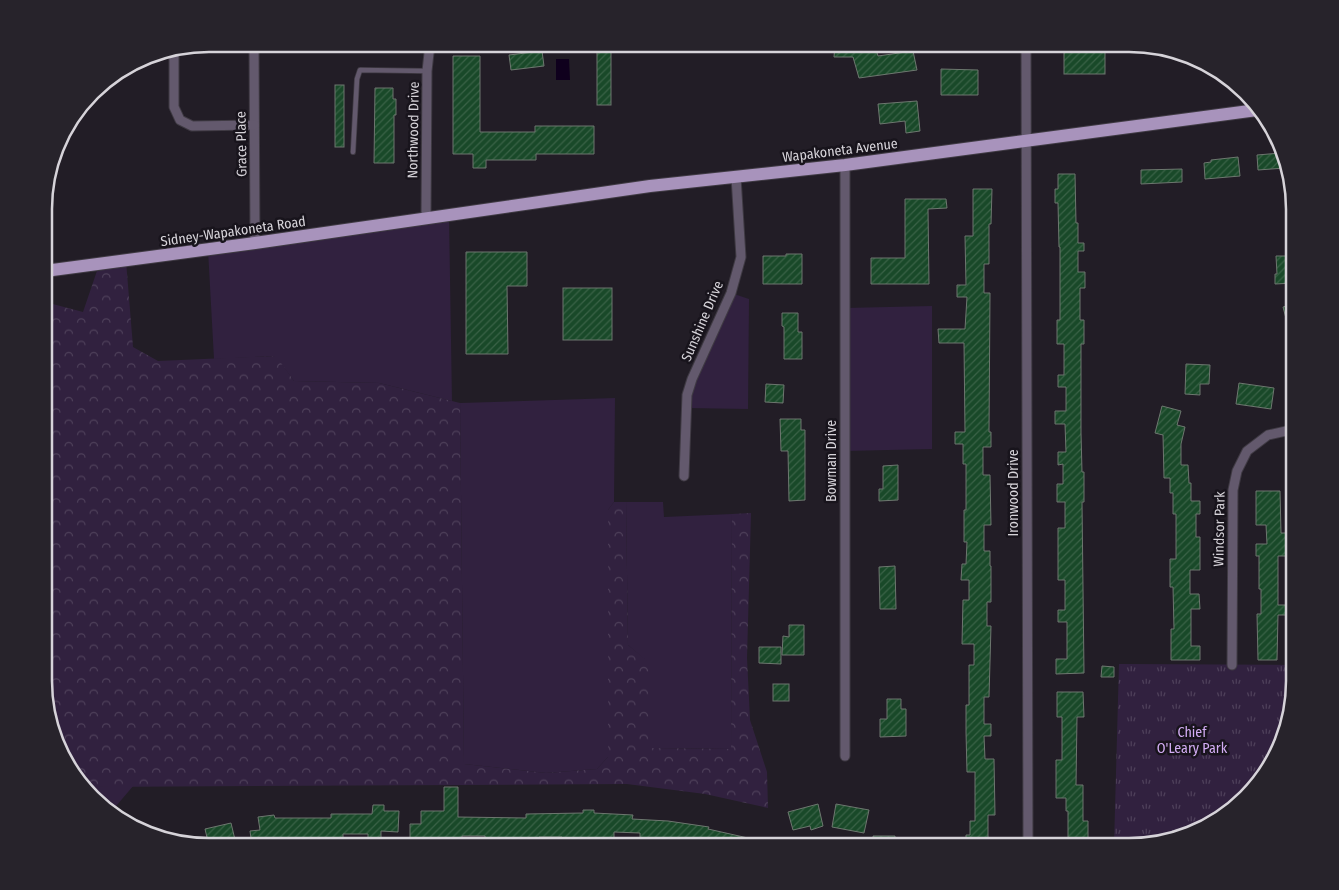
<svg xmlns="http://www.w3.org/2000/svg" width="1339" height="890" font-family="'Fira Sans Condensed',sans-serif">
<defs>
<pattern id="forest-crowns" width="20" height="18" patternUnits="userSpaceOnUse" patternTransform="scale(1.25)"><rect width="20" height="18" fill="#31213f"/><path d="M2 6a3 3 0 1 1 6 0M12 15a3 3 0 1 1 6 0" fill="none" stroke="#4e405a"/></pattern>
<pattern id="park-tufts" width="24" height="20" patternUnits="userSpaceOnUse" patternTransform="scale(1.25)"><rect width="24" height="20" fill="#31213f"/><path d="M3 7l-1-3M5 7V3M7 7l1-3M15 17l-1-3M17 17v-4M19 17l1-3" fill="none" stroke="#4e405a"/></pattern>
<pattern id="building-hatch" width="6" height="6" patternUnits="userSpaceOnUse" patternTransform="scale(1.25)"><rect width="6" height="6" fill="#194929"/><path d="M-1 1l2-2M0 6l6-6M5 7l2-2" fill="none" stroke="#3a6247"/></pattern>
</defs>
<rect width="100%" height="100%" fill="#221d26"/>
<!-- grass -->
<g fill="#31213f">
<polygon points="449,215 452,401 379,383 294,381 275,356 214,359 208,250"/>
<polygon points="731,293 749,299 748,409 686,408 687,395"/>
<polygon points="932,306 932,449 845,451 845,308"/>
<polygon points="615,398 614,502 608,510 608,757 597,769 546,773 464,764 460,403"/>
<polygon points="626,502 663,502 664,517 732,514 731,749 651,748 651,665 628,645"/>
<polygon points="134,785 111,812 88,787"/>
</g>
<!-- forest -->
<polygon fill="url(#forest-crowns)" points="126,261 133,347 158,361 276,356 294,381 379,383 460,403 464,764 546,773 597,769 608,757 608,510 614,502 626,502 628,645 651,664 651,748 731,749 732,514 751,513 747,658 750,720 767,772 768,808 705,794 627,784 88,787 66,764 45,702 45,302 83,312 99,265"/>
<!-- park -->
<polygon fill="url(#park-tufts)" points="1119,664 1295,665 1295,691 1267,773 1212,824 1140,846 1114,846"/>
<!-- water -->
<polygon fill="#0f001d" points="556,59 569,59 570,80 556,80"/>
<!-- building -->
<g fill="url(#building-hatch)" stroke="#6d776f">
<polygon points="835,44 854,44 854,48 875,45 878,56 913,51 917,70 859,78 853,57 834,57"/>
<rect x="1064" y="44" width="41" height="30"/>
<rect x="597" y="50" width="14" height="55"/>
<polygon points="542,51 544,66 511,70 509,55"/>
<polygon points="453,56 480,56 480,132 535,132 535,126 594,126 594,154 536,154 536,160 486,160 486,168 473,168 473,154 453,154"/>
<polygon points="941,69 978,70 978,95 941,95"/>
<rect x="335" y="85" width="9" height="62"/>
<polygon points="375,88 393,88 393,99 396,99 396,115 394,115 394,163 374,163"/>
<polygon points="917,101 920,131 906,133 905,121 880,124 878,104"/>
<polygon points="1281,153 1285,168 1258,170 1257,155"/>
<polygon points="1238,157 1240,176 1205,179 1204,163 1211,162 1211,160"/>
<polygon points="1182,169 1182,182 1141,184 1141,170"/>
<polygon points="1058,174 1075,174 1076,223 1078,223 1078,243 1084,243 1084,251 1078,251 1078,272 1085,272 1085,288 1080,288 1080,320 1084,320 1084,344 1081,344 1081,433 1082,472 1084,472 1084,502 1082,502 1084,673 1056,674 1056,659 1067,659 1067,622 1058,622 1058,610 1065,610 1065,580 1058,580 1058,528 1065,528 1065,502 1057,502 1057,484 1063,484 1063,464 1058,465 1058,452 1066,452 1065,424 1055,424 1055,411 1066,411 1066,387 1058,387 1058,375 1064,375 1064,344 1057,344 1057,320 1060,320 1060,247 1059,247 1058,203 1055,203 1055,189 1058,189"/>
<polygon points="973,189 992,189 991,224 989,224 989,264 984,264 984,293 990,293 989,432 991,432 991,447 983,447 983,475 990,475 991,525 984,525 984,551 990,551 990,566 991,566 991,602 987,602 987,626 991,626 989,697 984,697 984,724 991,724 991,736 984,736 985,759 994,759 995,815 988,815 988,846 966,846 966,835 970,835 970,821 975,821 975,772 967,772 966,732 966,705 969,705 969,665 974,665 974,644 962,644 963,600 969,600 969,580 961,580 962,564 966,564 967,542 964,542 964,510 966,510 966,464 963,464 963,444 955,444 955,432 965,432 964,343 939,343 938,329 965,329 967,297 957,297 957,285 966,285 965,236 973,236"/>
<polygon points="905,199 946,199 947,208 928,209 929,284 871,284 871,258 905,258"/>
<polygon points="466,252 527,252 527,286 507,286 508,354 466,354"/>
<polygon points="786,254 802,254 802,284 763,284 763,256 786,256"/>
<polygon points="1276,256 1295,256 1295,283 1275,284 1275,274 1277,274"/>
<rect x="563" y="288" width="49" height="52"/>
<polygon points="1295,304 1295,341 1292,341 1283,307"/>
<polygon points="782,313 798,313 798,332 802,332 802,359 784,359 784,327 782,326"/>
<polygon points="1186,364 1210,365 1209,384 1200,384 1200,395 1185,394"/>
<polygon points="1239,383 1274,388 1271,409 1236,404"/>
<polygon points="766,384 784,385 783,403 765,402"/>
<polygon points="1162,406 1181,411 1177,425 1185,427 1181,444 1181,465 1188,465 1189,483 1191,483 1191,501 1200,501 1200,514 1196,514 1196,537 1200,537 1200,570 1190,570 1190,594 1199,594 1200,609 1191,609 1191,646 1200,646 1200,660 1171,660 1171,629 1174,629 1173,587 1170,587 1170,559 1176,559 1176,514 1173,514 1173,493 1170,493 1170,478 1164,478 1163,435 1155,433"/>
<polygon points="780,419 801,419 801,430 805,430 805,500 789,501 788,451 781,451"/>
<polygon points="898,465 898,500 879,501 879,489 883,489 883,466"/>
<polygon points="1256,491 1280,491 1281,533 1286,533 1286,556 1278,556 1278,605 1286,605 1286,615 1278,615 1277,660 1258,660 1257,614 1261,614 1261,589 1259,589 1259,556 1256,556 1256,544 1267,544 1266,525 1256,525"/>
<polygon points="895,566 896,609 880,609 879,567"/>
<polygon points="789,625 804,625 804,655 782,655 783,636 789,637"/>
<polygon points="759,647 781,647 781,664 759,663"/>
<polygon points="1102,666 1114,667 1114,677 1101,677"/>
<rect x="773" y="684" width="16" height="17"/>
<polygon points="1057,692 1083,692 1084,717 1077,717 1076,785 1083,785 1083,821 1088,821 1088,846 1068,846 1068,811 1066,811 1066,798 1056,798 1056,760 1062,760 1062,717 1057,717"/>
<polygon points="887,699 901,699 901,709 906,709 906,736 880,737 880,719 887,719"/>
<polygon points="444,787 458,787 458,817 526,818 526,814 583,813 583,810 594,810 594,813 633,815 632,819 668,821 709,827 708,829 748,838 746,846 680,846 680,840 653,839 653,844 640,844 640,833 614,832 614,842 601,842 601,839 562,839 562,837 539,837 539,841 485,841 485,836 462,836 462,841 410,842 410,824 421,824 421,811 444,811"/>
<polygon points="818,804 823,826 811,830 810,826 793,830 788,812"/>
<polygon points="836,804 869,810 864,833 832,827"/>
<polygon points="373,805 384,805 384,811 399,811 398,832 381,831 381,841 368,841 368,834 343,834 343,841 278,841 278,845 252,846 250,831 260,830 258,817 274,815 275,818 331,818 331,814 372,814"/>
<polygon points="231,823 236,844 225,846 209,846 205,829"/>
<polygon points="873,836 895,836 895,846 874,846"/>
</g>
<g fill="none" stroke-linecap="round" stroke-linejoin="round">
<!-- service casing -->
<g stroke="#3f3a43" stroke-width="6">
<polyline id="service" points="353,152 357,79 360,70 427,71"/>
</g>
<!-- minor casing -->
<g stroke="#3f3a43" stroke-width="11">
<g id="minor">
<polyline points="254,44 255,243"/>
<polyline points="1026,44 1028,846"/>
<polyline points="174,51 174,107 180,120 192,126 254,125"/>
<polyline points="845,165 845,756"/>
<polyline points="426,217 427,71 430,44"/>
<polyline points="684,476 687,395 692,379 731,293 741,257 736,177"/>
<polyline points="1232,665 1233,490 1237,471 1247,451 1268,435 1295,429"/>
</g>
</g>
<!-- primary casing -->
<g stroke="#3f3a43" stroke-width="14">
<polyline id="primary" points="45,271 255,243 650,186 845,165 1257,110"/>
</g>
<!-- service -->
<use href="#service" stroke="#63596d" stroke-width="4.5"/>
<!-- minor -->
<use href="#minor" stroke="#63596d" stroke-width="9"/>
<!-- primary -->
<use href="#primary" stroke="#a893bc" stroke-width="12"/>
</g>
<g text-anchor="middle" stroke-width="5" stroke-linejoin="round" paint-order="stroke">
<!-- street labels -->
<g font-size="14" fill="#d6d3d9" stroke="#18141c">
<text transform="translate(413 130) rotate(-89)" y="5">Northwood Drive</text>
<text transform="translate(241 144) rotate(-91)" y="5">Grace Place</text>
<text transform="translate(840 150) rotate(-7)" y="5">Wapakoneta Avenue</text>
<text transform="translate(233 231) rotate(-8)" y="5">Sidney-Wapakoneta Road</text>
<text transform="translate(702 321) rotate(-67)" y="5">Sunshine Drive</text>
<text transform="translate(831 461) rotate(-90)" y="5">Bowman Drive</text>
<text transform="translate(1013 493) rotate(-90)" y="5">Ironwood Drive</text>
<text transform="translate(1219 529) rotate(-89)" y="5">Windsor Park</text>
</g>
<!-- park labels -->
<g font-size="14" fill="#d3adf4" stroke="#18141c">
<text x="1192" y="737">Chief<tspan x="1192" dy="16">O'Leary Park</tspan></text>
</g>
</g>
<!-- crop -->
<path d="M0 0H1339V890H0ZM209 52H1129A157 157 0 0 1 1286 209V681A157 157 0 0 1 1129 838H209A157 157 0 0 1 52 681V209A157 157 0 0 1 209 52Z" fill="#27232b" fill-rule="evenodd"/>
<path fill="none" stroke="#d6d3d9" stroke-width="2.5" d="M209 52H1129A157 157 0 0 1 1286 209V681A157 157 0 0 1 1129 838H209A157 157 0 0 1 52 681V209A157 157 0 0 1 209 52Z"/>
</svg>
